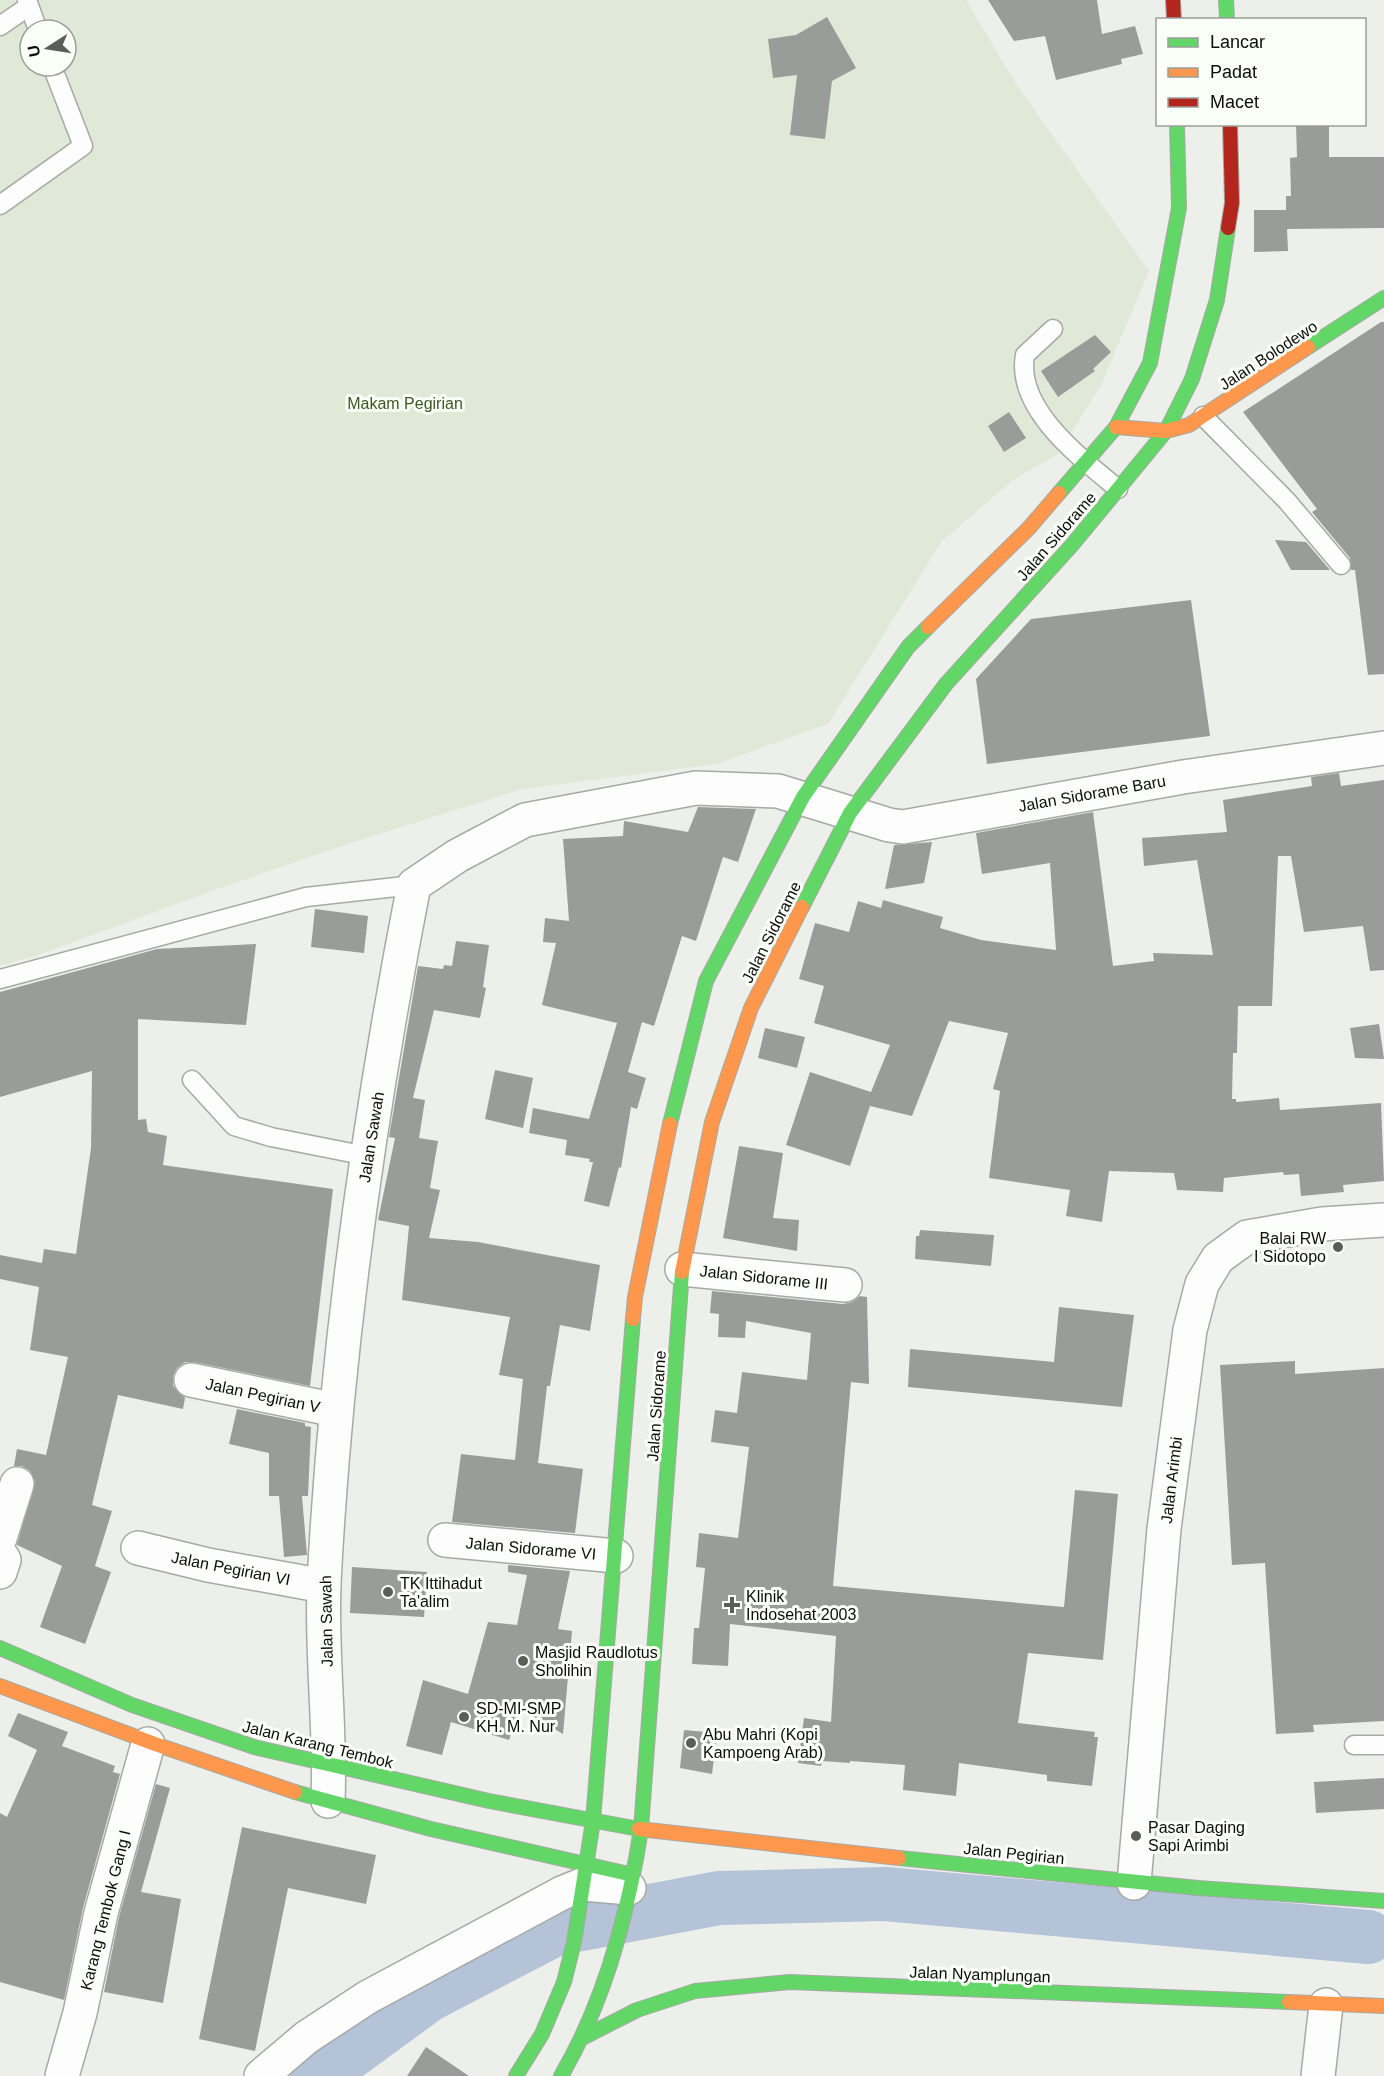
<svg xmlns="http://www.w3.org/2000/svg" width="1384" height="2076" font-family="Helvetica,sans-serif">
<rect width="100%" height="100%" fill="#edf0ea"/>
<!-- green -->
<path fill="#e0e8d8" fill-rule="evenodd" d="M 0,0 L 966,0 L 1016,84 L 1149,271 L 1101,385 L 1058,454 L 1013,480 L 942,541 L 828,724 L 717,764 L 522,789 L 354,842 L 220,888 L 38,955 L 0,966 ZM 30,30 L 66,30 L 66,66 L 30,66 Z"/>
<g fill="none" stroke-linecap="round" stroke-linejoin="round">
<!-- river -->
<polyline stroke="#b4c3d8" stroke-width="54" points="317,2076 428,1995 555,1929 719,1898 885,1894 1368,1937"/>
</g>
<!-- building -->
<g fill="#9a9c99">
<polygon points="988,0 1097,0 1102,34 1135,26 1143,54 1121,59 1122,64 1056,80 1045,36 1014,41"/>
<polygon points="827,17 856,68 832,81 825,139 790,135 797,75 773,78 768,39 796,35"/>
<polygon points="1296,124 1329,124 1329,157 1384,157 1384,228 1287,229 1288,251 1254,252 1254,210 1286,210 1286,196 1291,196 1290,158 1297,157"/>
<polygon points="1381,322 1384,322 1384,674 1368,675 1355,570 1351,570 1350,558 1321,523 1312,512 1317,509 1243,412"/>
<polygon points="1095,335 1111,352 1093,369 1095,371 1058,397 1041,371"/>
<polygon points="1009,412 1026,438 1004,452 988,426"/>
<polygon points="1275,540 1306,542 1330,570 1291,570"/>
<polygon points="1191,600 1210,736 987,764 976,679 1031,619"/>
<polygon points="1339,773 1341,786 1384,780 1384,970 1370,971 1363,926 1304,932 1291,856 1278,856 1272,1006 1238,1006 1237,1053 1233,1053 1232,1099 1236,1099 1236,1102 1279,1098 1280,1110 1381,1103 1384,1181 1343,1185 1344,1192 1301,1196 1299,1174 1284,1175 1283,1172 1224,1178 1223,1192 1177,1190 1174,1173 1109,1171 1102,1222 1066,1216 1070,1190 989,1178 1000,1091 993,1089 1008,1033 949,1021 912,1116 870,1106 850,1166 786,1145 810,1072 871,1092 890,1045 814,1023 824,986 799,979 815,923 849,932 858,901 881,908 883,900 943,917 940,928 981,940 1056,950 1050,863 982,874 976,833 1093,812 1113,966 1154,961 1153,953 1213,955 1197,860 1144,866 1142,838 1227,832 1223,800 1312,786 1311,777"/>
<polygon points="698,807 756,809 738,862 723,857 696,941 682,936 654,1026 642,1022 628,1072 646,1078 637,1109 631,1107 621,1168 619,1167 609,1207 584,1201 593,1162 589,1162 590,1159 565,1155 567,1140 529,1133 533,1108 589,1119 617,1023 542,1005 556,943 543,942 545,918 569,921 563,839 623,836 624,821 688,832"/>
<polygon points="932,842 924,883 885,889 894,845"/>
<polygon points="315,909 368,916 364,953 311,947"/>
<polygon points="456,941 489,945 483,987 486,988 480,1018 434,1010 413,1098 425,1100 419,1138 438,1141 430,1188 440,1190 429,1238 478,1242 600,1265 590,1331 560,1325 550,1386 547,1386 538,1463 583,1469 575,1533 452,1522 461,1454 515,1460 523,1379 499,1375 510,1317 402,1300 409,1226 378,1220 395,1138 389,1137 418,966 443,969 444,965 452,966"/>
<polygon points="256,944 246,1025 138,1019 138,1120 146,1119 148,1132 167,1136 163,1165 333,1189 310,1386 194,1362 185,1362 177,1368 173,1376 173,1386 185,1398 183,1409 118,1395 92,1505 112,1511 95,1566 111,1572 85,1644 40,1627 62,1566 17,1545 35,1481 30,1471 22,1466 14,1466 17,1449 46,1455 68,1357 30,1350 39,1287 0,1279 0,1255 42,1263 44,1249 76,1254 91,1148 92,1071 0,1097 0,992 157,949"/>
<polygon points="1379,1024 1384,1059 1355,1058 1350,1028"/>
<polygon points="765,1028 805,1037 797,1068 758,1058"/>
<polygon points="495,1070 533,1078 523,1128 485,1119"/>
<polygon points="739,1146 783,1153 773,1218 799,1220 797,1251 723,1238"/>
<polygon points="920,1230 994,1235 991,1266 915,1259 916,1236 919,1236"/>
<polygon points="712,1291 843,1304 852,1302 860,1296 867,1297 869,1384 851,1382 833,1586 1064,1607 1075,1490 1118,1494 1103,1660 1028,1653 1018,1723 1095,1732 1094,1737 1098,1737 1092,1786 1047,1781 1047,1775 959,1763 956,1796 903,1790 905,1765 850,1761 850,1763 822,1761 821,1766 798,1763 804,1718 831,1722 836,1636 730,1624 728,1666 692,1664 694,1628 699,1628 705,1568 696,1567 699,1533 738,1538 749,1447 711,1442 715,1410 737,1413 742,1372 807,1380 811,1333 746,1321 745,1338 718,1337 719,1314 710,1313"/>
<polygon points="1059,1307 1134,1315 1122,1407 908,1387 910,1349 1054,1362"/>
<polygon points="1295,1361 1295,1374 1384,1368 1384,1721 1313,1725 1314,1732 1276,1734 1265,1563 1232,1565 1220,1365"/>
<polygon points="237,1409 305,1423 305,1426 311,1427 308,1496 302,1496 307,1555 284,1557 279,1496 269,1496 269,1453 229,1444"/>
<polygon points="508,1565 570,1571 558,1629 572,1631 563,1734 519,1708 509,1740 451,1722 442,1755 406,1746 423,1680 468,1694 488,1622 517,1625 527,1575 508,1572"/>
<polygon points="352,1567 427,1572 424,1617 350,1613"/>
<polygon points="18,1713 68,1732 62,1746 115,1766 113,1772 120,1774 83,1908 64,2000 0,1982 0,1813 7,1817 37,1750 8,1736"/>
<polygon points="684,1730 717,1733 712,1774 680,1768"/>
<polygon points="1384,1778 1384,1809 1316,1813 1314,1782"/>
<polygon points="156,1784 170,1788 141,1892 181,1899 163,2003 104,1992 119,1917"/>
<polygon points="242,1827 376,1855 366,1904 288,1888 255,2051 199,2039"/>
<polygon points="426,2047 469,2076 407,2076"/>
</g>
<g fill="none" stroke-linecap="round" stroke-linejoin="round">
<!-- lane casing -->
<g stroke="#a7a9a5" stroke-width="21">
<g id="lane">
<polyline points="27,0 38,30"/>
<polyline points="0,26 29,6"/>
<polyline points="0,205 83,146 52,66"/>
<path d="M 1053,329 L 1025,355 C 1015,409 1081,458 1118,489"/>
<polyline points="1203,416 1287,501 1341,565"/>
<polyline points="0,979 306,897 414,885"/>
<polyline points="192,1080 234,1126 271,1137 367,1156"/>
<polyline points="1354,1745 1384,1745"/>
</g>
</g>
<!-- street casing -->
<g stroke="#a7a9a5" stroke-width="36">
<g id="street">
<polyline points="682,1269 845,1285"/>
<polyline points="191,1380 336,1410"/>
<polyline points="0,1538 17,1484"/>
<polyline points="445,1540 616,1556"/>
<polyline points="138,1548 208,1565 324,1586"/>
<polyline points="0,1554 4,1560 0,1572"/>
<path d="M 328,1801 C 331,1729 321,1655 324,1583 C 336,1349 369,1115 414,885 L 457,856 L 525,820 L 696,788 L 778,791 L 889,825 L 903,827 L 1183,777 L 1384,748"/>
<polyline points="1134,1883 1164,1529 1190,1330 1202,1284 1218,1258 1247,1237 1322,1224 1384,1220"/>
<polyline points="62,2076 80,2013 101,1913 148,1744"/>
<polyline points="261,2076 307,2037 368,1997 562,1893 584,1884 629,1888"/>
<polyline points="1318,2076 1326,2005"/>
</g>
</g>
<!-- fast casing -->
<g stroke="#a7a9a5" stroke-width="16">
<g id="fast">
<polyline points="1226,0 1227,20"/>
<polyline points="1308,347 1384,298"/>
<polyline points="1059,493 1116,427 1150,363 1179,208 1177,124"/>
<polyline points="802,907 850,813 946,684 1072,545 1166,431 1192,379 1217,300 1228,228"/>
<polyline points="670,1124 706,981 803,797 908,647 928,627"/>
<polyline points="0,1648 132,1705 254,1747 489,1801 639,1829"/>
<polyline points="295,1792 431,1829 633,1875"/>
<polyline points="899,1858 1198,1888 1384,1901"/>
<polyline points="584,2037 637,2010 695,1991 790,1982 1289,2002"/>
<polyline points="516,2076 542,2034 564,1982 574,1942 593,1821 633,1319"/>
<path d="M 561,2076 C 605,2001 628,1915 641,1829 L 682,1272"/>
</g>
</g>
<!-- slow casing -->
<g stroke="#a7a9a5" stroke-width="16">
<g id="slow">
<polyline points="1116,427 1166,431 1189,425 1308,347"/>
<polyline points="928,627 1029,528 1059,493"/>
<polyline points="682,1272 712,1122 751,1008 802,907"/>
<polyline points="633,1319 635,1297 670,1124"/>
<polyline points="0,1686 155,1744 295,1792"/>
<polyline points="639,1829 899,1858"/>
<polyline points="1289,2002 1384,2006"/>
</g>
</g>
<!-- jam casing -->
<g stroke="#a7a9a5" stroke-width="16">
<g id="jam">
<polyline points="1173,0 1174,20"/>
<polyline points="1228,228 1232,203 1230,124"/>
</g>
</g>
<!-- lane -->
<use href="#lane" stroke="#fcfdfc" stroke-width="18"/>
<!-- street -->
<use href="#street" stroke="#fcfdfc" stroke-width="33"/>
<!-- fast -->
<use href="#fast" stroke="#63d668" stroke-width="14"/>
<!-- slow -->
<use href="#slow" stroke="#ff974d" stroke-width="14"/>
<!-- jam -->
<use href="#jam" stroke="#b3261e" stroke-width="14"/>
</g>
<!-- markers -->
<g fill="#5b5d59" stroke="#fafff7" stroke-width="2">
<circle cx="1338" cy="1247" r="6"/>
<circle cx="388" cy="1592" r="6"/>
<path d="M729 1596h6v6h6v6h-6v6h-6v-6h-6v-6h6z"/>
<circle cx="523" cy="1661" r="6"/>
<circle cx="464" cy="1717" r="6"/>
<circle cx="691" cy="1743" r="6"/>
<circle cx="1136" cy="1836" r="6"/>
</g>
<g text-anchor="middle" stroke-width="6" stroke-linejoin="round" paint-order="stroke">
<!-- street labels -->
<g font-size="16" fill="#0d0e0b" stroke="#fafff7">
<text transform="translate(1268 355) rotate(-33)" y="6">Jalan Bolodewo</text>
<text transform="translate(1056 536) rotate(-49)" y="6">Jalan Sidorame</text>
<text transform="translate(1092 793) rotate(-10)" y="6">Jalan Sidorame Baru</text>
<text transform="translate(771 932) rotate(-63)" y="6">Jalan Sidorame</text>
<text transform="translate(371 1137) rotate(-81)" y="6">Jalan Sawah</text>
<text transform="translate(764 1277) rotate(6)" y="6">Jalan Sidorame III</text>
<text transform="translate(263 1395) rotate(12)" y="6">Jalan Pegirian V</text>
<text transform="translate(656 1406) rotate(-86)" y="6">Jalan Sidorame</text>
<text transform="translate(1171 1480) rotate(-83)" y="6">Jalan Arimbi</text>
<text transform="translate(531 1548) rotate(5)" y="6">Jalan Sidorame VI</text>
<text transform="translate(231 1568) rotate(11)" y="6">Jalan Pegirian VI</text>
<text transform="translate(326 1621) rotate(-91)" y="6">Jalan Sawah</text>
<text transform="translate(318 1744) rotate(14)" y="6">Jalan Karang Tembok</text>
<text transform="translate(1014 1853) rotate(6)" y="6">Jalan Pegirian</text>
<text transform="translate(105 1910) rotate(-76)" y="6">Karang Tembok Gang I</text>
<text transform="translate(980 1974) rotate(2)" y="6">Jalan Nyamplungan</text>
</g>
<!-- park labels -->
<g font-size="16" fill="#3e5824" stroke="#fafff7">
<text x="405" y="409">Makam Pegirian</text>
</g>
<!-- poi labels -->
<g font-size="16" fill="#0d0e0b" stroke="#fafff7" text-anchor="start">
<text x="1326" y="1244" text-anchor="end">Balai RW<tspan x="1326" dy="18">I Sidotopo</tspan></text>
<text x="400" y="1589">TK Ittihadut<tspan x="400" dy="18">Ta'alim</tspan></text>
<text x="746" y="1602">Klinik<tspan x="746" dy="18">Indosehat 2003</tspan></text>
<text x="535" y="1658">Masjid Raudlotus<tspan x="535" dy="18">Sholihin</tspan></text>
<text x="476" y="1714">SD-MI-SMP<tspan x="476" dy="18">KH. M. Nur</tspan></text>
<text x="703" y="1740">Abu Mahri (Kopi<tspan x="703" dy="18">Kampoeng Arab)</tspan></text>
<text x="1148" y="1833">Pasar Daging<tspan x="1148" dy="18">Sapi Arimbi</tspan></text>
</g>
</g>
<!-- legend -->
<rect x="1156" y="18" width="210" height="108" fill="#fafff7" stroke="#9b9f99" stroke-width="1.5"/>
<rect x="1168" y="38" width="30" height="9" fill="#63d668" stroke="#9b9f99" stroke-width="1.5"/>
<text x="1210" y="48" font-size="18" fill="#0d0e0b">Lancar</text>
<rect x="1168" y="68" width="30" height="9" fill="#ff974d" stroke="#9b9f99" stroke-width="1.5"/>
<text x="1210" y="78" font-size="18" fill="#0d0e0b">Padat</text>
<rect x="1168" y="98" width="30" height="9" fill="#b3261e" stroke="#9b9f99" stroke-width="1.5"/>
<text x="1210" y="108" font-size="18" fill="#0d0e0b">Macet</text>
<!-- north arrow -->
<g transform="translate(48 48) rotate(258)"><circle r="28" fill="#fafff7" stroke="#9b9f99" stroke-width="1.5"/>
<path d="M0-4.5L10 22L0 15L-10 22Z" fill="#5b5d59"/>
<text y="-9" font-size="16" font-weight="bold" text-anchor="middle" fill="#0d0e0b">U</text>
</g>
</svg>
